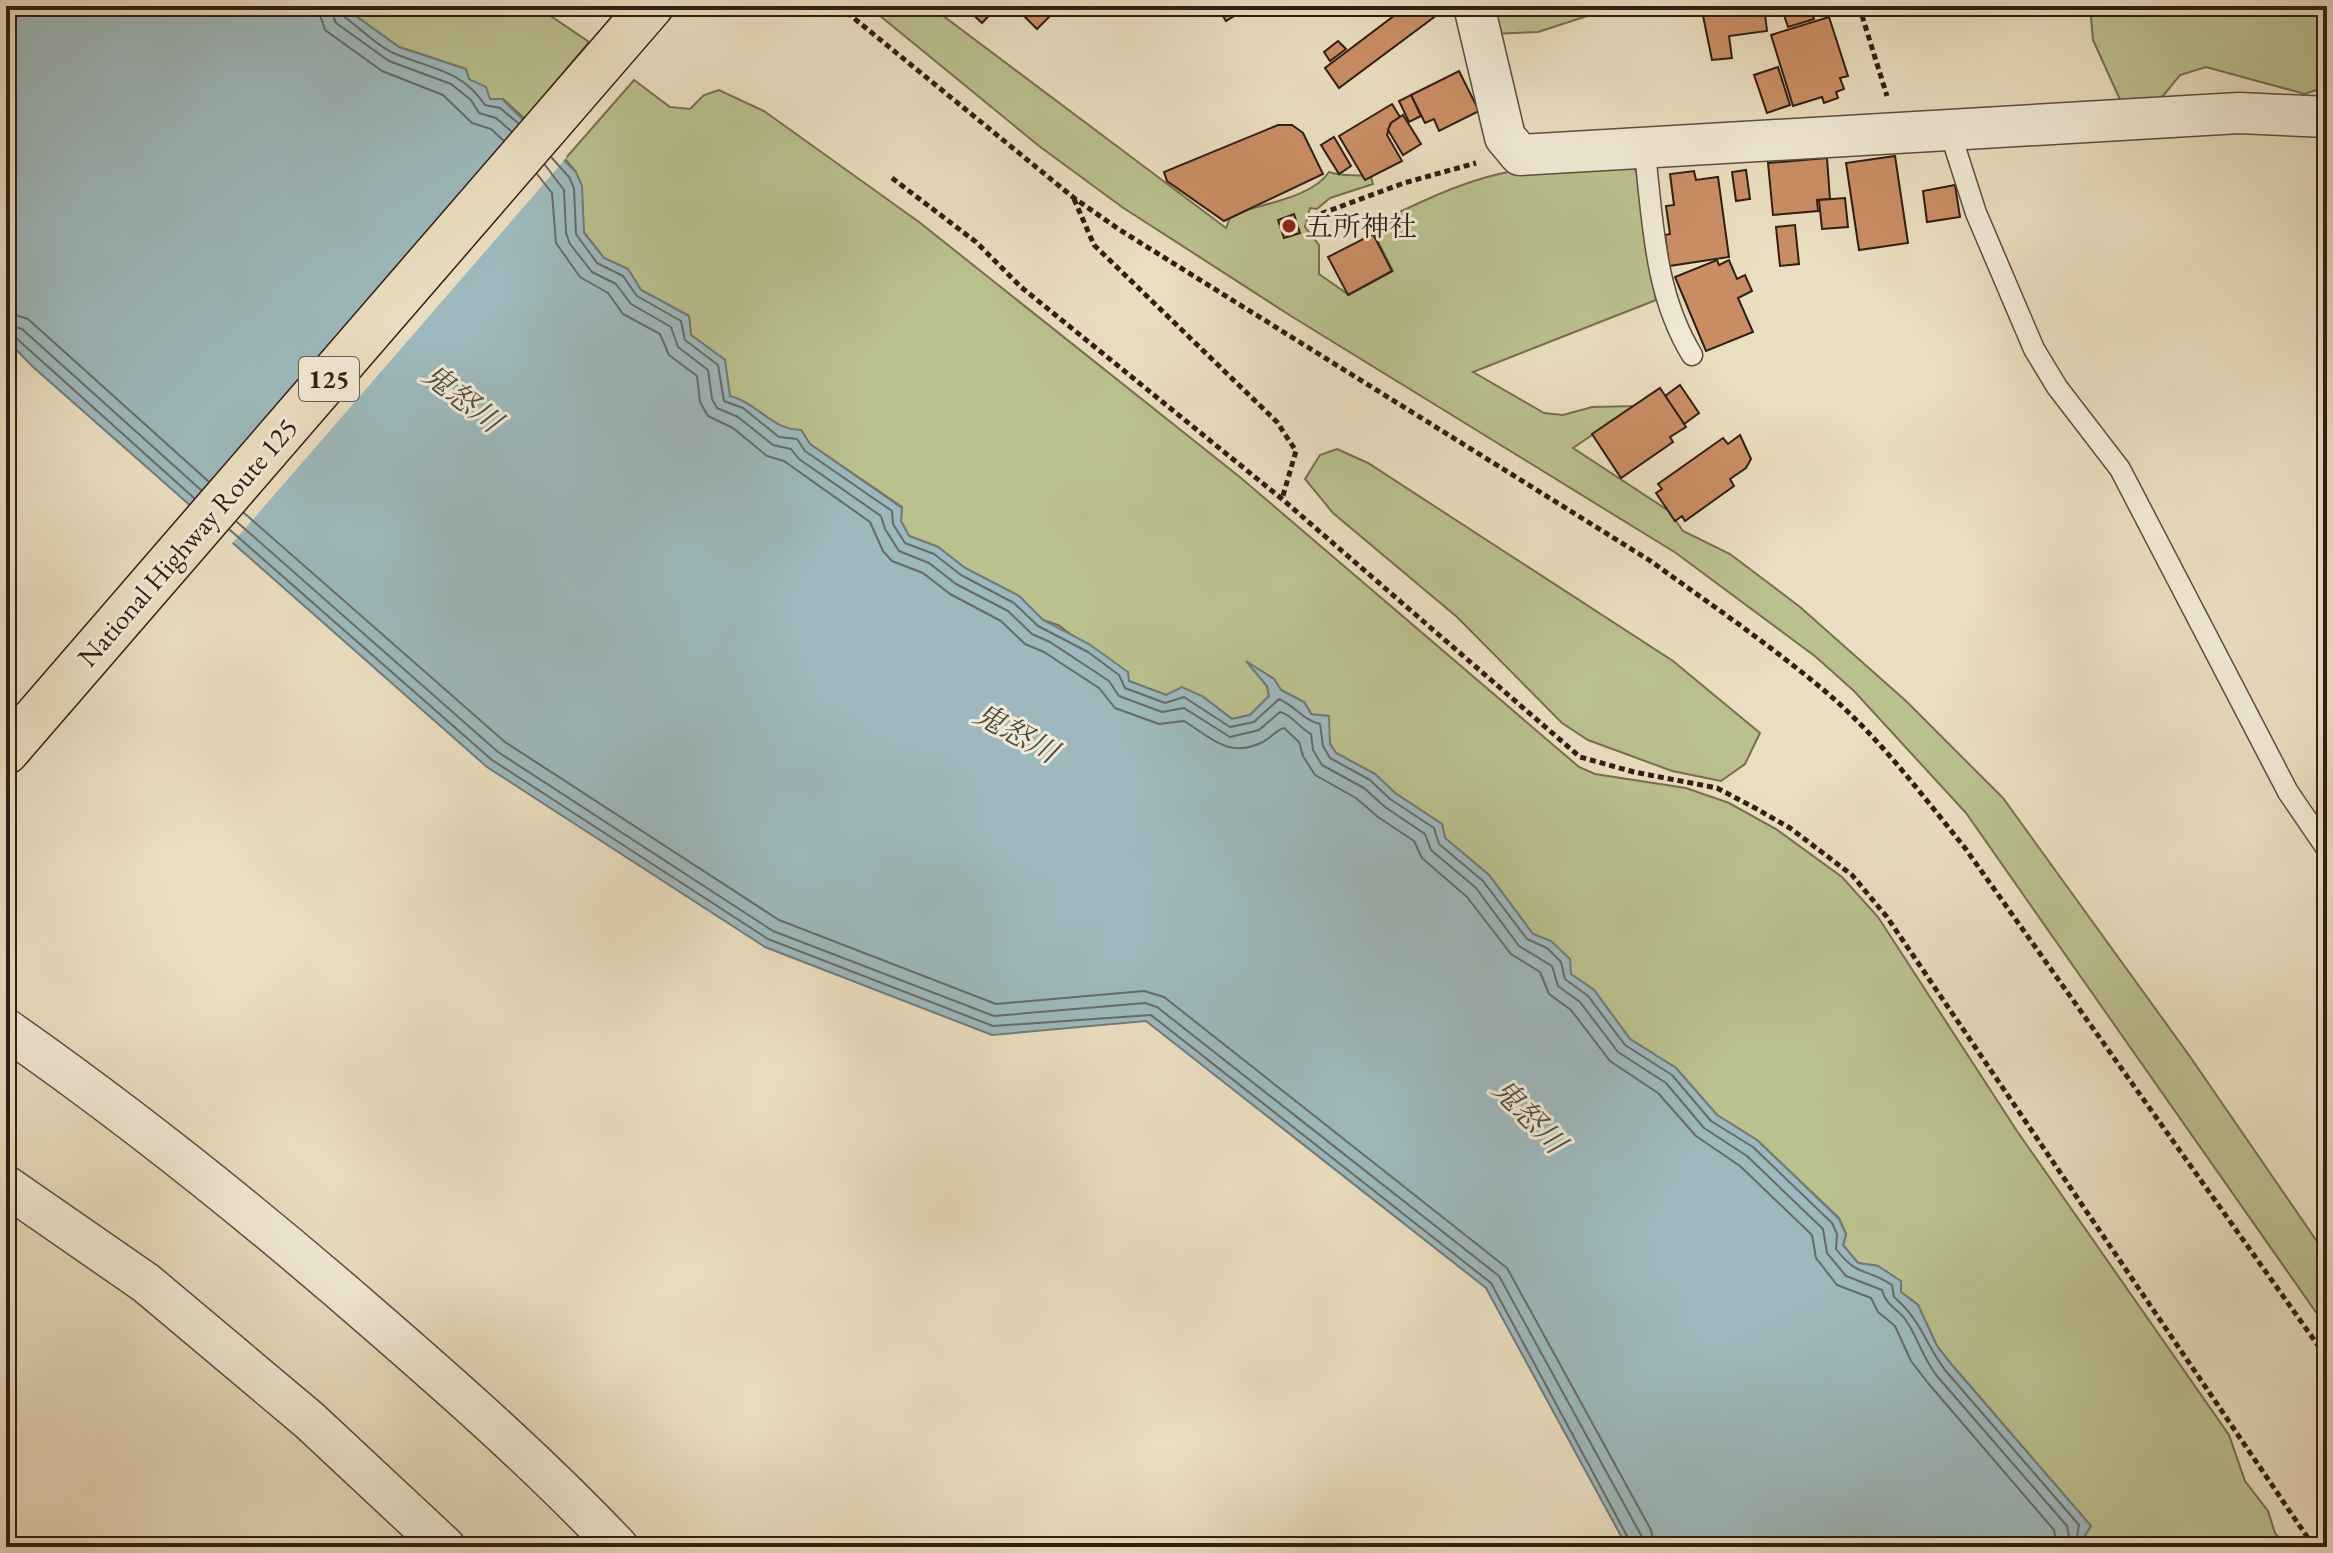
<svg xmlns="http://www.w3.org/2000/svg" width="2333" height="1553" font-family="'EB Garamond','Noto Serif JP',serif">
<rect width="100%" height="100%" fill="#eadec0"/>
<filter id="stains"><feTurbulence type="fractalNoise" baseFrequency=".0025" numOctaves="4"/><feColorMatrix values="0 0 0 0 .2 0 0 0 0 .09 0 0 0 0 .02 0 0 0 .5 -.17"/></filter>
<radialGradient id="worn" r=".72"><stop offset=".6" stop-color="#630" stop-opacity="0"/><stop offset="1" stop-color="#630" stop-opacity=".3"/></radialGradient>
<!-- green -->
<g fill="#bbc08f" stroke="#766e51" stroke-width="2">
<polygon points="342,6 536,6 589,42 525,119 503,99 490,99 469,79 466,69 399,47"/>
<path d="M 868,6 L 930,6 L 1226,228 L 1231,215 C 1260,204 1312,198 1329,172 C 1344,177 1356,174 1371,177 L 1373,184 L 1330,198 L 1317,209 L 1310,208 L 1305,227 L 1319,245 L 1319,274 L 1349,295 L 1393,271 L 1370,226 C 1419,203 1468,177 1521,170 C 1558,165 1597,168 1633,167 L 1640,176 L 1644,238 L 1656,300 L 1473,372 L 1544,413 L 1563,415 L 1592,407 L 1635,406 L 1573,448 L 1669,511 L 1683,531 L 1730,554 L 1800,607 L 1906,701 L 2003,798 L 2191,1058 L 2327,1256 L 2327,1328 L 1966,813 L 1854,691 L 1816,657 L 1676,553 L 1291,316 L 1122,207 L 1039,146 Z"/>
<polygon points="1487,6 1618,6 1538,32 1492,34"/>
<polygon points="2090,6 2327,6 2327,86 2305,94 2206,67 2180,75 2163,96 2126,113 2093,40"/>
<path d="M 634,80 L 670,107 L 690,109 L 704,95 L 719,90 L 764,111 L 919,222 L 1241,478 L 1579,767 L 1595,774 L 1686,788 L 1729,803 L 1776,829 L 1842,877 L 1878,917 L 2017,1131 L 2229,1435 L 2245,1481 L 2268,1511 L 2275,1533 L 2287,1547 L 2091,1545 L 2085,1535 L 2091,1526 L 1952,1365 L 1937,1346 L 1918,1305 L 1901,1292 L 1878,1266 L 1858,1263 L 1843,1245 L 1846,1234 L 1839,1218 L 1757,1140 L 1717,1115 L 1676,1068 L 1630,1039 L 1594,990 L 1571,975 L 1551,941 L 1533,934 L 1489,875 L 1445,838 L 1442,824 L 1395,793 L 1375,774 L 1336,753 L 1304,702 L 1281,690 L 1274,679 L 1248,663 L 1267,686 L 1269,696 L 1250,715 L 1232,719 L 1202,696 L 1166,695 L 1129,681 L 1084,644 L 1058,625 L 1043,620 L 1019,596 L 965,568 L 938,547 L 909,536 L 901,521 L 902,507 L 810,444 L 801,430 C 771,430 758,403 729,396 L 725,360 L 691,335 L 689,316 L 641,290 L 628,269 L 604,258 L 584,232 L 576,172 L 565,159 Z"/>
<polygon points="1337,449 1368,463 1673,661 1760,733 1745,764 1721,781 1672,771 1588,740 1562,723 1457,617 1333,513 1305,479 1320,455"/>
</g>
<!-- water -->
<path fill="#9db9bd" stroke="#727b79" stroke-width="2" d="M 6,6 L 342,6 L 399,47 L 466,69 L 469,79 L 486,87 L 490,99 L 502,99 L 576,172 L 582,186 L 584,233 L 604,258 L 628,269 L 641,290 L 689,316 L 691,335 L 725,360 L 730,396 C 758,403 771,430 801,430 L 810,444 L 902,508 L 901,521 L 909,536 L 938,547 L 965,568 L 1019,596 L 1043,620 L 1089,644 L 1128,672 L 1129,681 L 1166,695 L 1182,687 L 1202,696 L 1232,719 L 1250,715 L 1269,696 L 1267,686 L 1246,661 L 1274,679 L 1281,690 L 1304,702 L 1311,714 L 1329,716 L 1330,744 L 1336,753 L 1375,774 L 1395,793 L 1442,824 L 1445,838 L 1489,875 L 1533,934 L 1551,941 L 1570,959 L 1571,974 L 1594,990 L 1630,1039 L 1676,1068 L 1717,1115 L 1757,1140 L 1839,1219 L 1846,1234 L 1843,1245 L 1858,1263 L 1878,1266 L 1901,1281 L 1901,1292 L 1918,1305 L 1937,1346 L 1952,1365 L 2091,1526 L 2085,1535 L 2094,1547 L 1627,1547 L 1486,1288 L 1146,1021 L 992,1035 L 765,947 L 487,767 L 32,366 L 6,339 Z"/>
<!-- pier -->
<polygon fill="#eadec0" points="530,118 567,157 230,546 190,511"/>
<g fill="none" stroke-linecap="round" stroke-linejoin="round">
<!-- shore -->
<g stroke="#676b68" stroke-width="2">
<polyline points="317,6 325,30 382,71 443,95 472,123 491,129 503,140"/>
<polyline points="329,6 336,23 389,61 451,84 471,100 479,113 496,118 511,131"/>
<path d="M 339,6 L 342,15 C 359,27 379,48 398,55 C 436,70 462,71 485,105 L 500,108 L 518,123"/>
<path d="M 552,158 L 569,177 L 574,188 L 576,234 L 597,263 L 623,276 L 637,296 L 681,321 L 685,340 L 718,365 L 724,401 L 743,408 L 779,437 L 797,439 L 805,451 L 892,511 L 893,524 L 905,543 L 934,554 L 961,575 L 1014,603 L 1038,626 L 1088,652 L 1119,675 L 1125,688 L 1165,703 L 1184,697 L 1230,727 L 1254,722 L 1279,699 C 1295,706 1303,720 1320,724 L 1323,746 L 1330,758 L 1370,780 L 1390,799 L 1434,828 L 1439,844 L 1483,881 L 1527,939 L 1547,948 L 1561,962 L 1565,979 L 1588,996 L 1625,1045 L 1672,1075 L 1711,1121 L 1753,1147 L 1832,1223 L 1837,1234 L 1836,1249 C 1858,1278 1865,1267 1892,1285 L 1894,1297 C 1922,1321 1924,1342 1945,1370 L 2079,1525 L 2077,1537 L 2083,1547"/>
<path d="M 545,165 L 564,190 L 566,233 L 570,244 L 592,272 L 616,284 L 631,304 L 671,327 L 678,347 L 708,370 L 712,399 L 717,408 L 738,417 L 773,445 L 791,449 L 799,459 L 881,516 L 885,529 L 899,551 L 929,563 L 956,584 L 1008,611 L 1032,634 L 1050,642 L 1109,681 L 1119,696 L 1162,712 L 1184,708 L 1230,737 L 1259,730 L 1280,712 C 1293,715 1299,728 1311,734 L 1313,750 L 1322,765 L 1364,788 L 1385,807 L 1425,834 L 1431,850 L 1476,888 L 1519,946 L 1552,966 L 1558,986 L 1580,1002 L 1618,1052 L 1666,1083 L 1704,1128 L 1747,1156 L 1823,1229 L 1827,1253 L 1846,1276 L 1882,1290 C 1886,1306 1897,1308 1905,1319 C 1918,1337 1922,1357 1937,1376 L 2067,1526 L 2071,1547"/>
<path d="M 537,174 L 552,193 L 556,243 L 580,277 L 608,293 L 623,314 L 660,334 L 669,355 L 697,376 L 700,402 L 708,416 L 733,428 L 767,456 L 784,461 L 870,522 L 883,551 L 892,561 L 923,573 L 950,594 L 1001,621 L 1025,644 L 1044,652 L 1099,688 L 1115,708 L 1159,724 L 1184,721 C 1212,738 1228,759 1263,742 C 1271,738 1276,730 1284,728 L 1299,742 L 1303,756 L 1315,775 L 1356,798 L 1378,817 L 1414,841 L 1422,858 L 1467,897 L 1511,954 L 1540,972 L 1549,994 L 1571,1010 L 1610,1061 L 1658,1093 L 1696,1136 L 1740,1166 L 1812,1235 L 1816,1258 L 1837,1285 L 1871,1298 L 1878,1312 L 1895,1326 L 1911,1361 L 1928,1383 L 2054,1530 L 2057,1547"/>
<polyline points="6,312 28,319 208,481"/>
<polyline points="6,324 22,329 201,490"/>
<polyline points="6,334 15,337 194,498"/>
<polyline points="244,513 505,742 779,920 996,1004 1144,991 1164,997 1507,1268 1651,1530 1655,1547"/>
<polyline points="237,522 498,752 773,931 994,1016 1145,1003 1157,1007 1499,1276 1641,1535 1643,1547"/>
<polyline points="230,530 492,760 768,939 993,1026 1151,1015 1491,1283 1633,1547"/>
</g>
</g>
<!-- building -->
<g fill="#ca8e65" stroke="#311d13" stroke-width="2">
<polygon points="964,6 998,6 982,23"/>
<polygon points="1014,6 1060,6 1037,29"/>
<polygon points="1217,6 1250,6 1226,21"/>
<polygon points="1407,6 1449,6 1339,88 1325,68"/>
<polygon points="1701,6 1764,6 1767,31 1729,36 1732,58 1712,60"/>
<polygon points="1781,6 1810,6 1814,19 1788,27"/>
<polygon points="1829,17 1848,76 1840,78 1844,89 1836,92 1838,98 1824,103 1822,97 1793,106 1771,35"/>
<polygon points="1338,41 1346,49 1330,61 1324,52"/>
<polygon points="1778,67 1790,105 1767,113 1754,75"/>
<polygon points="1459,71 1479,111 1439,131 1434,119 1425,123 1411,95"/>
<polygon points="1411,95 1421,116 1409,122 1399,101"/>
<polygon points="1392,104 1400,117 1391,123 1387,135 1402,161 1365,180 1339,136"/>
<polygon points="1403,115 1421,144 1403,155 1388,130 1391,123"/>
<polygon points="1278,125 1292,125 1303,133 1323,174 1224,221 1167,181 1164,172"/>
<polygon points="1334,137 1351,166 1339,174 1321,145"/>
<polygon points="1895,156 1908,243 1859,250 1846,163"/>
<polygon points="1827,158 1830,199 1817,200 1818,211 1773,215 1768,163"/>
<polygon points="1746,170 1750,199 1736,201 1732,172"/>
<polygon points="1694,171 1696,180 1718,177 1729,257 1669,266 1665,235 1670,234 1666,206 1674,205 1670,174"/>
<polygon points="1955,185 1960,217 1927,222 1923,191"/>
<polygon points="1845,198 1848,227 1822,229 1819,200"/>
<polygon points="1294,214 1300,233 1284,238 1278,220"/>
<polygon points="1795,225 1799,264 1780,266 1776,227"/>
<polygon points="1373,234 1392,271 1348,295 1328,257"/>
<polygon points="1717,260 1719,265 1729,260 1737,279 1745,275 1752,291 1738,298 1753,332 1706,351 1675,277"/>
<polygon points="1680,385 1699,413 1684,424 1665,396"/>
<polygon points="1660,388 1686,427 1670,437 1673,442 1621,478 1592,434"/>
<polygon points="1740,435 1751,459 1746,468 1730,479 1734,486 1685,521 1682,516 1675,521 1656,493 1662,489 1658,484 1723,438 1728,444"/>
</g>
<g fill="none" stroke-linecap="round" stroke-linejoin="round">
<!-- lane casing -->
<g stroke="#5f4d3e" stroke-width="23">
<g id="lane">
<polyline points="1949,129 1976,213 2034,349 2057,387 2120,469 2288,792 2327,849"/>
<path d="M 1644,145 C 1653,218 1653,291 1692,355"/>
</g>
</g>
<!-- street casing -->
<g stroke="#5f4d3e" stroke-width="43">
<g id="street">
<polyline points="1474,6 1505,137 1520,155 2239,113 2327,117"/>
<path d="M 6,1029 C 136,1120 259,1219 378,1323 C 461,1395 543,1468 618,1547"/>
<polyline points="6,1186 146,1283 309,1420 445,1547"/>
</g>
</g>
<!-- highway casing -->
<g stroke="#311d13" stroke-width="47">
<polyline id="highway" points="6,752 651,6"/>
</g>
<!-- path -->
<g stroke="#311d13" stroke-width="5" stroke-dasharray="6 4" stroke-linecap="butt">
<path d="M 839,6 L 1074,198 L 1120,230 L 1649,560 C 1709,603 1770,645 1826,692 C 1879,737 1922,795 1965,848 L 2327,1358"/>
<polyline points="1859,6 1887,96"/>
<polyline points="892,178 976,242 1021,287 1282,499 1580,757 1634,772 1717,788 1755,808 1790,828 1852,875 1887,917 2314,1547"/>
<polyline points="1074,199 1094,245 1277,422 1296,451 1282,499"/>
<polyline points="1312,217 1404,183 1476,163"/>
</g>
<!-- lane -->
<use href="#lane" stroke="#f1ead6" stroke-width="20"/>
<!-- street -->
<use href="#street" stroke="#f1ead6" stroke-width="40"/>
<!-- highway -->
<use href="#highway" stroke="#eadec0" stroke-width="44"/>
</g>
<!-- markers -->
<circle fill="#8f2418" stroke="#f1ead6" stroke-width="3" cx="1289" cy="226" r="8"/>
<g text-anchor="middle" stroke-width="6" stroke-linejoin="round" paint-order="stroke">
<!-- shield labels -->
<rect fill="#f1ead6" stroke="#6b5a4e" stroke-width="2" x="299" y="357" width="60" height="44" rx="6"/>
<g font-size="26" font-weight="bold" fill="#311d13">
<text x="329" y="388">125</text>
</g>
<!-- poi labels -->
<g font-size="28" fill="#311d13" stroke="#f1ead6" text-anchor="start">
<text x="1305" y="236">五所神社</text>
</g>
<!-- street labels -->
<g font-size="28" fill="#311d13" stroke="#f1ead6">
<text transform="translate(187 542) rotate(-49)" y="10">National Highway Route 125</text>
</g>
<!-- water labels -->
<g font-size="30" font-style="italic" fill="#514c46" stroke="#f1ead6">
<text transform="translate(462 398) rotate(38)" y="10">鬼怒川</text>
<text transform="translate(1016 733) rotate(29)" y="10">鬼怒川</text>
<text transform="translate(1529 1116) rotate(46)" y="10">鬼怒川</text>
</g>
</g>
<!-- margin -->
<rect width="2333" height="1553" fill="none" stroke="#eadec0" stroke-width="32"/>
<rect x="8" y="8" width="2317" height="1537" fill="none" stroke="#311d13" stroke-width="4"/>
<rect x="16" y="16" width="2301" height="1521" fill="none" stroke="#311d13" stroke-width="2"/>
<rect width="100%" height="100%" filter="url(#stains)"/>
<rect width="100%" height="100%" fill="url(#worn)"/>
</svg>
